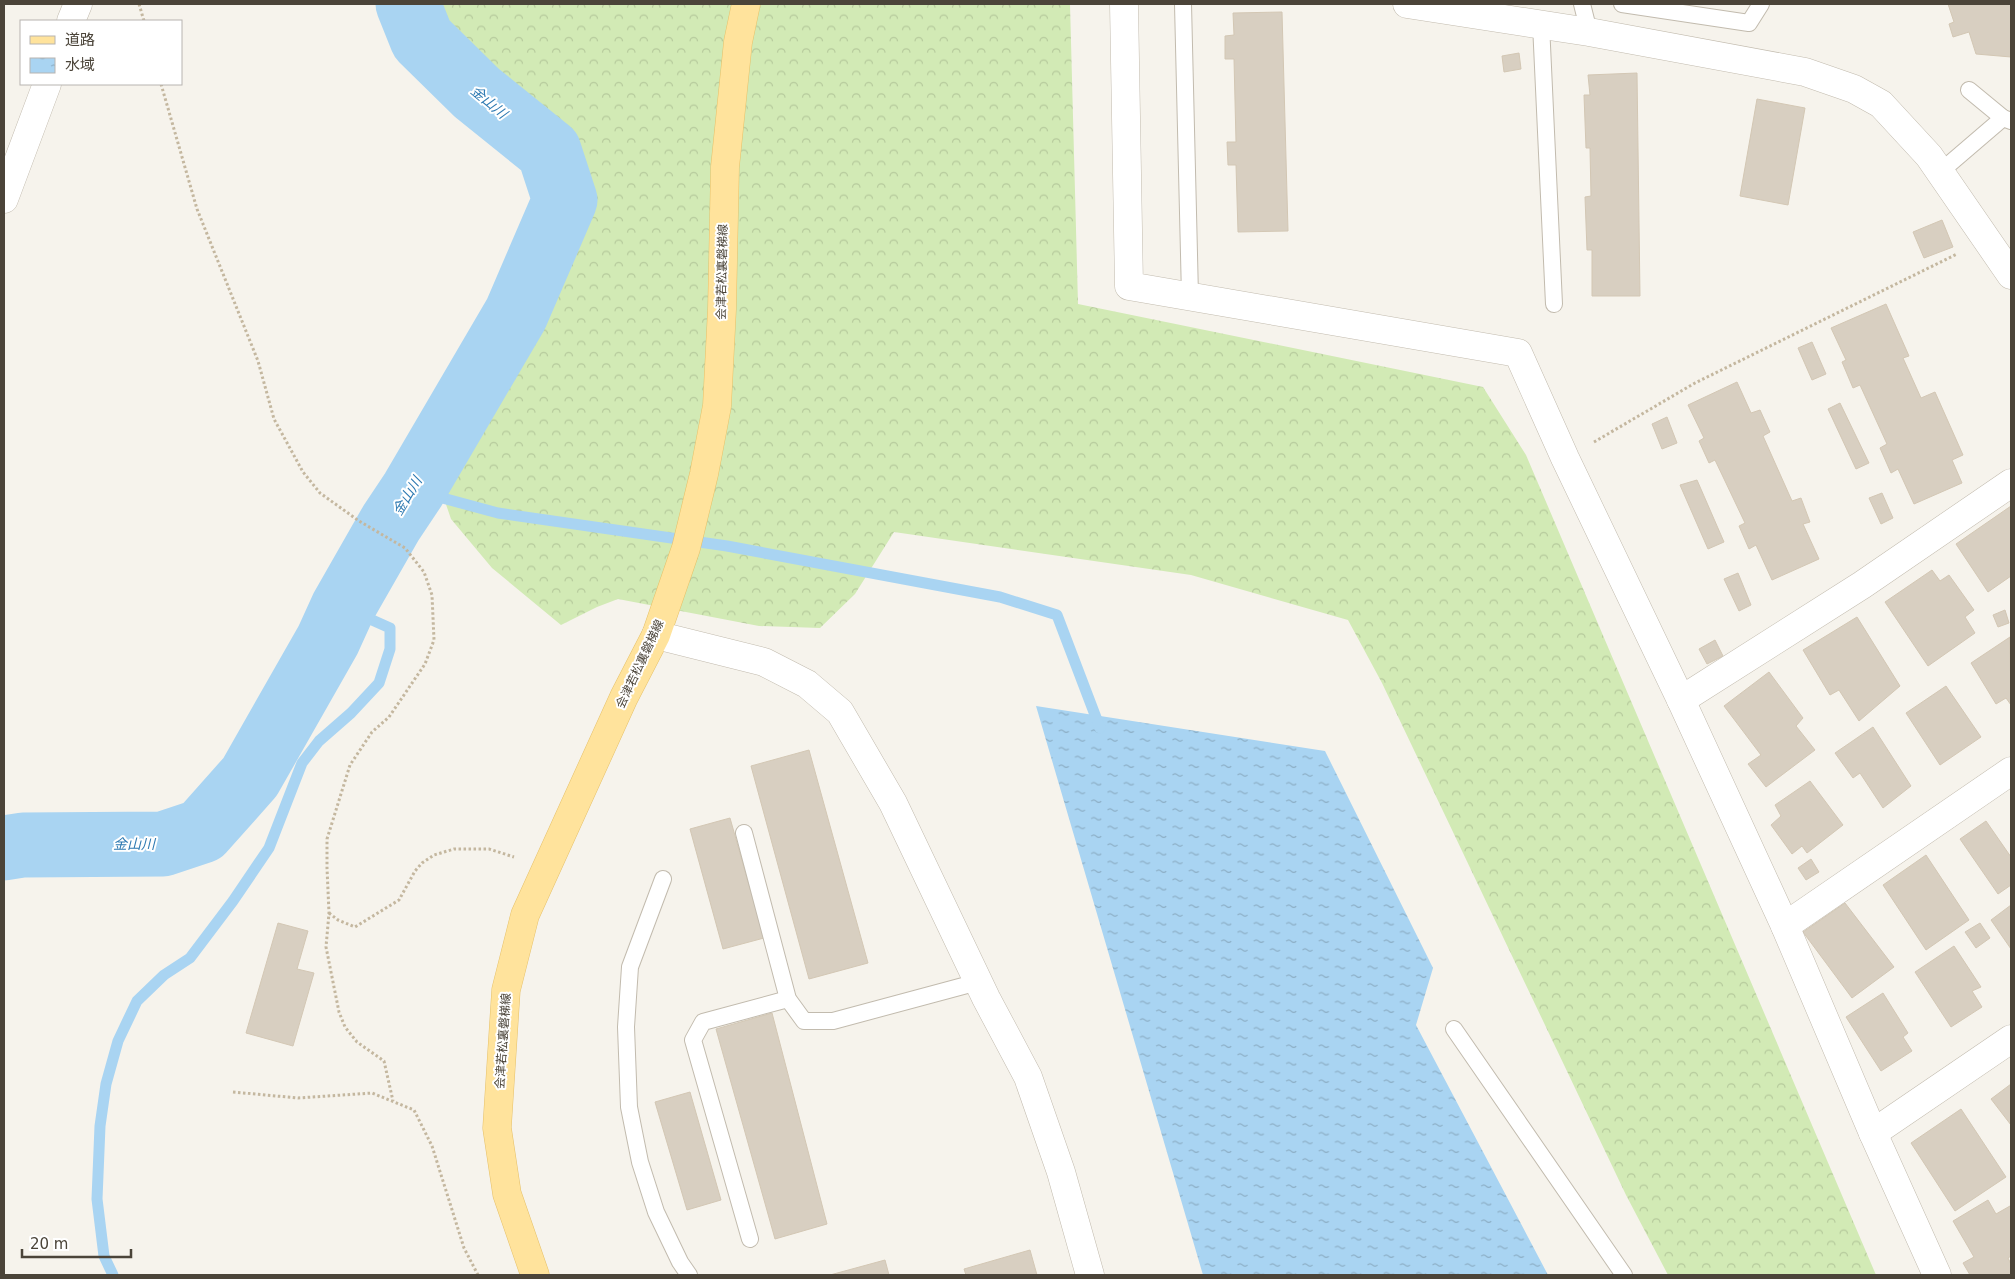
<svg xmlns="http://www.w3.org/2000/svg" width="2015" height="1279" font-family="'DejaVu Sans','Noto Sans JP',sans-serif">
<defs>
<pattern id="forest-crowns" width="20" height="18" patternUnits="userSpaceOnUse" patternTransform="scale(1.25)"><rect width="20" height="18" fill="#d2eab5"/><path d="M2 6a3 3 0 1 1 6 0M12 15a3 3 0 1 1 6 0" fill="none" stroke="#b6ca9c"/></pattern>
<pattern id="water-ripples" width="26" height="14" patternUnits="userSpaceOnUse" patternTransform="scale(1.25)"><rect width="26" height="14" fill="#a9d4f2"/><path d="M2 4q2-2 4 0t4 0M15 11q2-2 4 0t4 0" fill="none" stroke="#8caec5"/></pattern>
</defs>
<rect width="100%" height="100%" fill="#f6f3ec"/>
<!-- forest -->
<polygon fill="url(#forest-crowns)" points="427,4 1070,4 1078,304 1483,387 1526,455 1876,1275 1668,1275 1626,1195 1382,683 1348,620 1191,575 894,532 855,594 820,628 759,626 618,599 597,607 561,625 492,568 451,519 438,481 461,421 553,272 559,243 563,169 538,110 463,61 445,37"/>
<!-- water -->
<polygon fill="url(#water-ripples)" points="1036,706 1325,751 1433,968 1416,1025 1548,1275 1203,1275"/>
<g fill="none" stroke-linecap="round" stroke-linejoin="round">
<!-- stream -->
<g stroke="#a9d4f2" stroke-width="11">
<polyline points="413,490 498,513 727,546 1000,597 1057,615 1100,728"/>
<polyline points="113,1275 104,1256 97,1199 100,1126 106,1084 118,1041 137,1001 164,975 190,958 233,901 269,848 302,763 319,741 351,713 379,683 390,649 390,628 343,607"/>
</g>
<!-- river -->
<polyline stroke="#a9d4f2" stroke-width="65" points="4,848 23,845 163,844 202,831 250,777 328,640 343,607 391,523 413,490 516,314 565,200 549,151 477,93 422,39 408,4"/>
</g>
<!-- building -->
<g fill="#d8cfc1" stroke="#d3c7b4">
<polygon points="1948,4 2011,4 2011,57 1976,54 1969,32 1953,37 1949,24 1954,22"/>
<polygon points="1282,12 1288,231 1238,232 1236,165 1228,165 1227,142 1236,142 1234,59 1225,59 1225,36 1234,35 1233,13"/>
<polygon points="1519,53 1521,69 1504,72 1502,56"/>
<polygon points="1637,73 1640,296 1592,296 1592,250 1587,250 1585,197 1591,196 1590,148 1586,148 1584,95 1590,95 1588,75"/>
<polygon points="1757,99 1805,108 1788,205 1740,196"/>
<polygon points="1942,220 1953,247 1924,258 1913,232"/>
<polygon points="1886,304 1909,356 1903,358 1921,398 1935,392 1963,455 1952,460 1962,483 1914,504 1898,469 1891,473 1880,448 1887,444 1860,385 1853,388 1842,362 1846,360 1831,328"/>
<polygon points="1812,342 1826,374 1812,380 1798,348"/>
<polygon points="1737,382 1751,413 1760,410 1770,432 1763,436 1792,501 1801,498 1810,522 1803,524 1819,559 1772,580 1756,545 1749,549 1739,526 1745,523 1715,460 1709,463 1699,441 1704,438 1688,405"/>
<polygon points="1840,403 1869,463 1856,469 1828,409"/>
<polygon points="1667,417 1677,443 1662,449 1652,424"/>
<polygon points="1697,480 1724,542 1708,549 1680,485"/>
<polygon points="1882,493 1893,518 1881,524 1869,498"/>
<polygon points="2011,506 2011,576 1988,592 1956,544"/>
<polygon points="1932,570 1940,581 1949,575 1974,610 1965,617 1975,633 1928,666 1885,602"/>
<polygon points="1738,573 1751,605 1739,611 1724,579"/>
<polygon points="2005,610 2009,623 1998,627 1993,615"/>
<polygon points="1857,617 1900,686 1859,721 1839,690 1830,695 1803,650"/>
<polygon points="2010,637 2011,705 2006,698 1996,704 1971,663"/>
<polygon points="1715,640 1723,656 1707,664 1699,649"/>
<polygon points="1769,672 1803,718 1796,726 1815,750 1766,787 1748,764 1761,755 1724,706"/>
<polygon points="1946,686 1981,737 1940,765 1906,713"/>
<polygon points="1873,727 1911,786 1883,808 1860,773 1853,778 1835,753"/>
<polygon points="809,750 868,963 809,979 751,766"/>
<polygon points="1810,781 1843,825 1807,853 1802,846 1792,854 1771,825 1781,816 1775,805"/>
<polygon points="730,818 764,938 723,949 690,829"/>
<polygon points="1986,821 2011,857 2011,885 1998,894 1960,839"/>
<polygon points="1926,855 1969,920 1926,950 1883,885"/>
<polygon points="1811,859 1819,872 1806,880 1798,868"/>
<polygon points="1845,903 1894,967 1852,998 1803,932"/>
<polygon points="2011,905 2011,949 1991,920"/>
<polygon points="278,923 308,931 297,969 314,973 293,1046 246,1033"/>
<polygon points="1980,923 1990,938 1976,948 1965,932"/>
<polygon points="1954,946 1981,987 1972,991 1982,1007 1951,1027 1915,972"/>
<polygon points="1883,993 1908,1033 1903,1037 1912,1051 1881,1071 1846,1017"/>
<polygon points="772,1013 827,1224 775,1239 716,1029"/>
<polygon points="2011,1084 2011,1125 1991,1099"/>
<polygon points="690,1092 721,1200 687,1210 655,1102"/>
<polygon points="1961,1109 2006,1177 1955,1211 1911,1143"/>
<polygon points="1988,1200 1996,1214 2010,1206 2011,1208 2011,1256 2008,1258 2011,1264 2011,1274 2009,1275 1970,1275 1963,1263 1974,1257 1953,1221"/>
<polygon points="1030,1250 1037,1275 966,1275 964,1269"/>
<polygon points="885,1260 889,1275 830,1275"/>
</g>
<g fill="none" stroke-linecap="round" stroke-linejoin="round">
<!-- service casing -->
<g stroke="#c2bbae" stroke-width="18">
<g id="service">
<polyline points="1183,4 1190,296"/>
<polyline points="1582,4 1589,32"/>
<polyline points="1622,4 1749,23 1761,4"/>
<polyline points="1541,24 1554,304"/>
<polyline points="1969,90 2003,118 2011,121"/>
<polyline points="1940,172 2003,118"/>
<polyline points="744,833 788,999 804,1021 833,1021 978,982"/>
<polyline points="663,879 630,967 626,1027 629,1107 640,1162 656,1212 680,1262 689,1275"/>
<polyline points="1454,1029 1624,1275"/>
<polyline points="750,1239 693,1040 703,1022 788,999"/>
</g>
</g>
<!-- minor casing -->
<g stroke="#c2bbae" stroke-width="29">
<g id="minor">
<polyline points="1124,4 1129,286 1518,353 1565,458 1681,700 1785,926 1873,1133 1937,1275"/>
<polyline points="71,21 78,4"/>
<polyline points="4,199 47,84"/>
<polyline points="656,635 764,662 807,684 840,712 893,803 986,998 1028,1077 1061,1172 1090,1275"/>
<polyline points="1681,700 1862,585 2011,483"/>
<polyline points="1785,926 2011,771"/>
<polyline points="1873,1133 2011,1039"/>
</g>
</g>
<!-- tertiary casing -->
<g stroke="#c2bbae" stroke-width="29">
<polyline id="tertiary" points="1407,4 1589,32 1805,72 1854,89 1881,104 1929,156 2011,275"/>
</g>
<!-- primary casing -->
<g stroke="#e6c16a" stroke-width="29">
<polyline id="primary" points="535,1275 507,1194 497,1128 506,990 525,915 624,697 656,635 686,548 704,474 717,406 722,309 725,167 738,42 746,4"/>
</g>
<!-- path -->
<g stroke="#c4b79f" stroke-width="3" stroke-dasharray="2.5 2.5" stroke-linecap="butt">
<polyline points="139,4 144,21"/>
<polyline points="161,84 197,209 258,361 274,419 303,472 320,493 359,521 405,548 424,572 432,595 434,640 425,664 389,717 372,732 350,765 327,839 327,868 329,913 326,947 339,1012 345,1027 357,1042 384,1061 393,1101"/>
<polyline points="1594,442 1695,383 1957,254"/>
<polyline points="329,913 338,920 355,927 399,900 415,871 422,863 434,855 454,849 489,849 514,857"/>
<polyline points="233,1092 298,1098 372,1093 414,1110 432,1146 464,1248 478,1275"/>
</g>
<!-- service -->
<use href="#service" stroke="#fff" stroke-width="16"/>
<!-- minor -->
<use href="#minor" stroke="#fff" stroke-width="28"/>
<!-- tertiary -->
<use href="#tertiary" stroke="#fff" stroke-width="28"/>
<!-- primary -->
<use href="#primary" stroke="#ffe39c" stroke-width="28"/>
</g>
<g text-anchor="middle" stroke-width="4" stroke-linejoin="round" paint-order="stroke">
<!-- street labels -->
<g font-size="12" fill="#4b4439" stroke="#fff">
<text transform="translate(722 272) rotate(-89)" y="4">会津若松裏磐梯線</text>
<text transform="translate(640 664) rotate(-65)" y="4">会津若松裏磐梯線</text>
<text transform="translate(503 1041) rotate(-86)" y="4">会津若松裏磐梯線</text>
</g>
<!-- water labels -->
<g font-size="14" font-style="italic" fill="#2e7ab2" stroke="#fff">
<text transform="translate(489 102) rotate(40)" y="5">金山川</text>
<text transform="translate(407 496) rotate(-59)" y="5">金山川</text>
<text x="134" y="849">金山川</text>
</g>
</g>
<!-- border -->
<rect width="2015" height="1279" fill="none" stroke="#4b4439" stroke-width="10"/>
<!-- legend -->
<rect x="20" y="20" width="162" height="65" fill="#ffffff" stroke="#b7b4b0"/>
<rect x="30" y="36" width="25" height="8" fill="#ffe39c" stroke="#b7b4b0"/>
<text x="65" y="45" font-size="15" fill="#4b4439">道路</text>
<rect x="30" y="58" width="25" height="15" fill="url(#water-ripples)" stroke="#b7b4b0"/>
<text x="65" y="70" font-size="15" fill="#4b4439">水域</text>
<!-- scale -->
<path d="M22 1249v8h109v-8" fill="none" stroke="#4b4439" stroke-width="2.5"/>
<text x="30" y="1249" font-size="15" fill="#4b4439" stroke="#ffffff" stroke-width="4" paint-order="stroke">20 m</text>
</svg>
